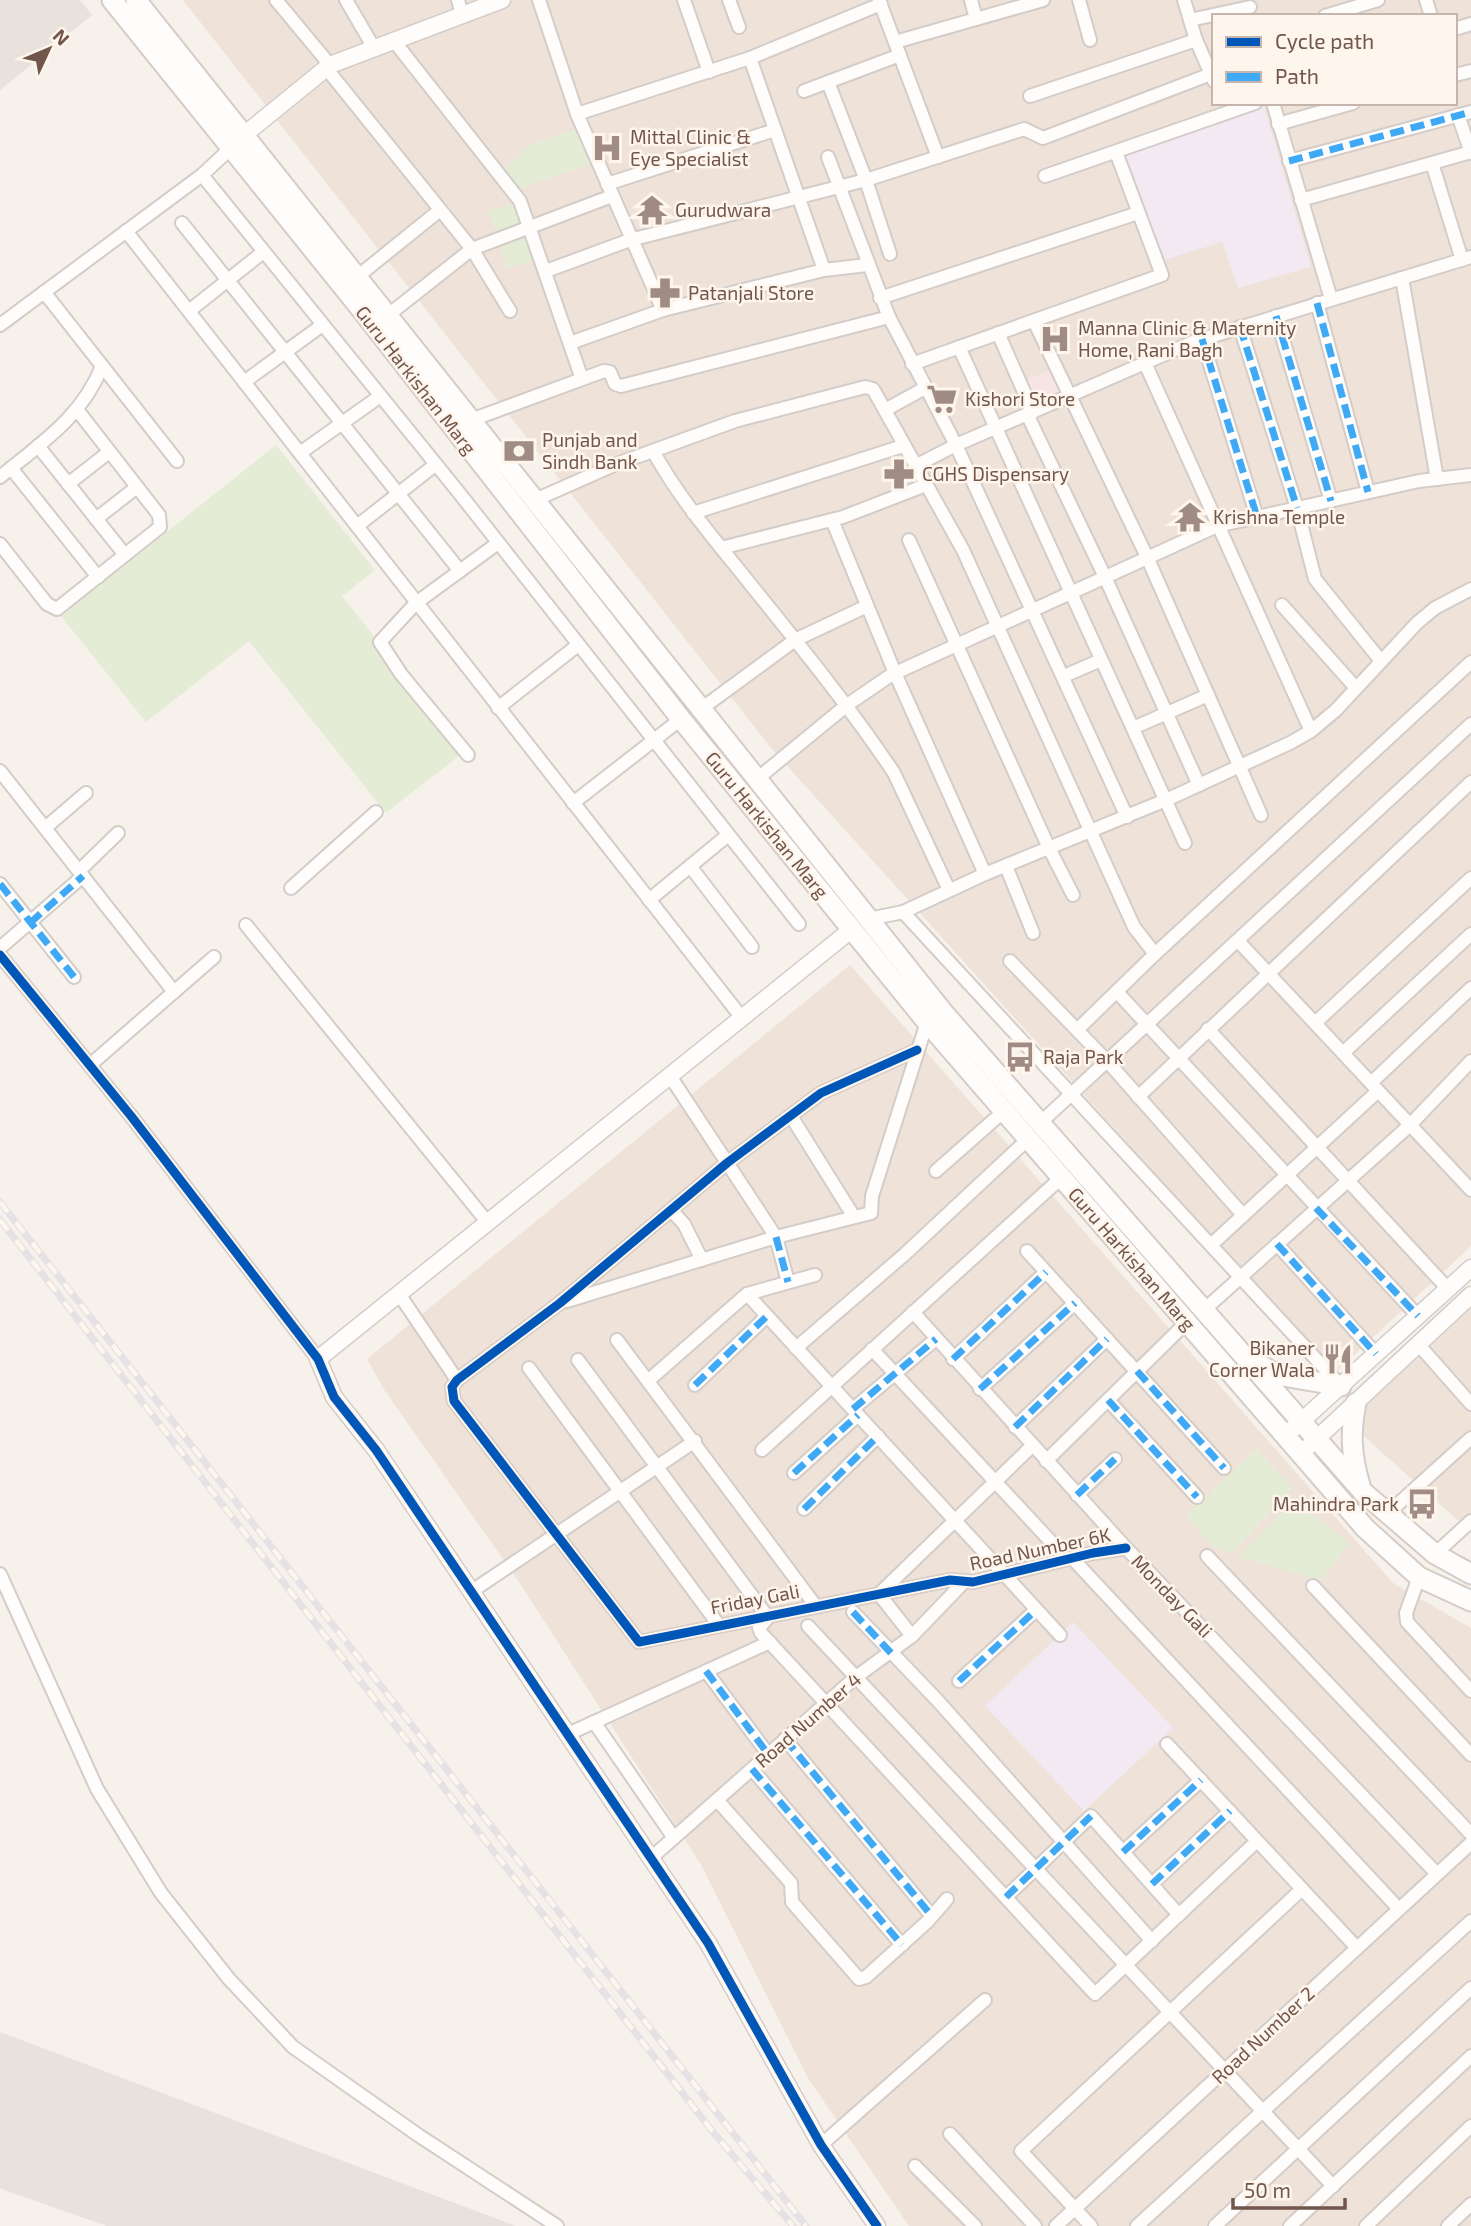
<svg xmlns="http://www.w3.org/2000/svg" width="1471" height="2226" font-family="'Exo 2',sans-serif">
<rect width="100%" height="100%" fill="#f6f1eb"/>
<!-- residential -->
<g fill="#efe3d9" fill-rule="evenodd">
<polygon points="183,0 495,0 329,65 270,111"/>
<path d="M 505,0 L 1471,0 L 1471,1246 L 1335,1373 L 771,748 L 272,114 L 330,67 ZM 1214,16 L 1455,16 L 1455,103 L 1214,103 Z"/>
<polygon points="850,965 1393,1583 1471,1628 1471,2226 909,2226 808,2078 701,1865 521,1585 383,1388 367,1359"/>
<polygon points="1471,1306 1471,1532 1348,1422"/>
</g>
<!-- industrial -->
<g fill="#e8e1dc">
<polygon points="0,0 80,0 92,15 0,90"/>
<polygon points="0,2032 516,2226 107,2226 4,2190 0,2188"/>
</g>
<!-- education -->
<g fill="#f2e9f2">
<polygon points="1264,106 1311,267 1238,288 1222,242 1164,260 1123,155"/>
<polygon points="1073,1622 1173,1728 1084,1811 985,1706"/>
</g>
<!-- medical -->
<polygon fill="#f7e4e5" points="1054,369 1067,395 1036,408 1023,381"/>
<!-- green -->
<g fill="#e5ecd6">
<polygon points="578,128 592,163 516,190 502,171 531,144"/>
<polygon points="518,202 527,227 497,236 489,211"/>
<polygon points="529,233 537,259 507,268 499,242"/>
<polygon points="276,445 375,570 342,596 465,751 386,813 249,641 146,722 61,616"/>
<polygon points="1257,1448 1292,1488 1232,1553 1215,1549 1186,1516"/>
<polygon points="1295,1498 1349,1544 1321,1580 1239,1557"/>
</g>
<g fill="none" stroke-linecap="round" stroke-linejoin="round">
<!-- minor casing -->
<g stroke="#d4ccc8" stroke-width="16">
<g id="minor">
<polyline points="276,0 330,65"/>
<polyline points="346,0 374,48"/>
<polyline points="458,0 462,15"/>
<polyline points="539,0 577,114 663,310"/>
<polyline points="684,0 709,72"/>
<polyline points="729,0 739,27"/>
<polyline points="879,0 938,157"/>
<polyline points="971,0 976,19"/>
<polyline points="1079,0 1090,40"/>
<polyline points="1184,0 1196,40 1214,81"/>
<polyline points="1426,0 1431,16"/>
<polyline points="1325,16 1378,0"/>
<polyline points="1190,20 1250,7"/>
<polyline points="1455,29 1471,24"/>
<polyline points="394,41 520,201 582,379"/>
<polyline points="895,42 1043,0"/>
<polyline points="750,58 824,270 867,265"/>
<polyline points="326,68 472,249 510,311"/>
<polyline points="1455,75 1471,71"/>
<polyline points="828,82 866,180 890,254"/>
<polyline points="804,91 900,55"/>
<polyline points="1030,96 1196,40"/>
<polyline points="1273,103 1331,299"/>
<polyline points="577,114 750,58 881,4"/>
<polyline points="1458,115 1471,153"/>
<polyline points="1278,124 1353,103"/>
<polyline points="828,157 889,317 956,445 1127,817"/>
<polyline points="1289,161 1471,112"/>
<polyline points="1432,163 1462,260"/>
<polyline points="202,175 460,494 799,924"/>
<polyline points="1045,176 1255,103"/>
<polyline points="607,184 775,130"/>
<polyline points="1301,200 1471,152"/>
<polyline points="182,223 460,571"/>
<polyline points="126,231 742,1018"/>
<polyline points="546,271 630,240 866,180 1024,129 1043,138 1211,74"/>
<polyline points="357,277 440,210"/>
<polyline points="1402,278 1437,479"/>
<polyline points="44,292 177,461"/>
<polyline points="880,298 1138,213"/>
<polyline points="1317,303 1368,492"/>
<polyline points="189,311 262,253"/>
<polyline points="387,316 472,249 612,196"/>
<polyline points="1276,316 1331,501"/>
<polyline points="1034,321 1147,557 1261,815"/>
<polyline points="0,325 202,175 231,148"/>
<polyline points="1240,327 1297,508 1315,579 1381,661"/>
<polyline points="998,333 1033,412"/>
<polyline points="1202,339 1257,517"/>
<polyline points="570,343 663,310 824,270"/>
<polyline points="959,347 1185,843"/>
<polyline points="1145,363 1311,731"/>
<polyline points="912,364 1162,275 1116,152"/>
<polyline points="244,382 321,326"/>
<polyline points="885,410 925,388"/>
<polyline points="1027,414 1105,577 1199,785"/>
<polyline points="471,420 604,371 610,372 615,384 621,386 889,317"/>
<polyline points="38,446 125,555"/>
<path d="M 653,451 C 680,500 716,541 751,585 C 800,646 850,707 894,773 L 949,890"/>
<polyline points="300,453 379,397"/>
<polyline points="915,466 956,445 1193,342 1471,257"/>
<polyline points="11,468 98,577"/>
<path d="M 0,477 C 40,444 83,416 102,366"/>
<polyline points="68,484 109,452"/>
<polyline points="535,500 614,465 735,421 865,387 873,389 963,550 1134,927 1155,954"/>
<polyline points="693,513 903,446"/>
<polyline points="96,519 137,487"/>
<polyline points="832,520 895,673 985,874"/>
<polyline points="357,526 435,465"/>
<polyline points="909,540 1049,848 1073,895"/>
<polyline points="0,544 47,604 57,609 160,527 159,515 78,411"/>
<polyline points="721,548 843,517 926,485"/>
<polyline points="1282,605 1356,688"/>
<polyline points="1064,676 1101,660"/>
<polyline points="498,708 578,645"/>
<polyline points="701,709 795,640 867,606"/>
<polyline points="1133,728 1208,695"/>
<polyline points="468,755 401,674 380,642 416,603 498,543"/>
<polyline points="0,771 174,992"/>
<polyline points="757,779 847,705 891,675 1217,526 1419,481 1471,475"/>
<polyline points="573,803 681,719"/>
<polyline points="45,828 86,793"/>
<polyline points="690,866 752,947"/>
<polyline points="1006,866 1033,933"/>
<polyline points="79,871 118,833"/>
<polyline points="0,884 74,977"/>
<polyline points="291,888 376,812"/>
<polyline points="649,900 728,835"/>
<polyline points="903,912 1340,1385"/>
<polyline points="869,919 903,912 985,874 1166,800 1290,743 1311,731 1336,710 1417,623 1435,608 1471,589"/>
<polyline points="246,925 488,1223"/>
<polyline points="1238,941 1471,1190"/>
<polyline points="0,948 83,876"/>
<polyline points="0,955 131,1116 318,1359"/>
<polyline points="1010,961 1108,1062 1243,1215"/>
<polyline points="1117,992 1418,1316"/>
<polyline points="1315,1023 1471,878"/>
<polyline points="1208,1029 1448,1289"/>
<polyline points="1077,1030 1155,954 1471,662"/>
<polyline points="917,1050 821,1093 727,1163 560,1303 457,1380 452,1387 454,1401 639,1642 950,1580 973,1582 1093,1553 1126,1548"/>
<polyline points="1343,1053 1471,934"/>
<polyline points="90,1065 214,957"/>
<polyline points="670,1076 776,1237 788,1282"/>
<polyline points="1371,1083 1471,988"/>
<polyline points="1138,1097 1471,782"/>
<polyline points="791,1116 854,1217"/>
<polyline points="1040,1123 1471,724"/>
<polyline points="936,1171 1004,1111"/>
<polyline points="671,1210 684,1224 702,1260"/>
<polyline points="1277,1244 1376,1354"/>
<polyline points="1211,1245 1378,1091"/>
<polyline points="1027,1251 1224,1468"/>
<polyline points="399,1294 457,1380"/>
<polyline points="747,1294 1060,1635"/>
<polyline points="567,1301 776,1237 871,1213 872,1196 927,1022"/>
<polyline points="1204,1310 1410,1125 1471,1061"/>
<polyline points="913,1312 1126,1548 1437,1874"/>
<polyline points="617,1340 815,1605"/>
<polyline points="1418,1344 1471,1404"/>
<polyline points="796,1348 905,1254 1028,1139"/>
<polyline points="872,1349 1067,1559"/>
<polyline points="953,1359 1046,1272"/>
<polyline points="578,1360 764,1612 766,1620 759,1628 761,1633 1095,1994 1257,1841"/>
<polyline points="529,1368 718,1624"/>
<polyline points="649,1380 747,1294 815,1275"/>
<polyline points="695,1385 767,1316"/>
<polyline points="980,1389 1075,1303"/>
<polyline points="1108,1400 1197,1497"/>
<polyline points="853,1409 936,1339"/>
<polyline points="1015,1427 1107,1339"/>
<polyline points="762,1450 1061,1178"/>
<polyline points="1046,1461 1187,1322"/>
<polyline points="794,1473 858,1415"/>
<polyline points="1077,1495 1115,1459"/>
<polyline points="804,1509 878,1436"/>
<polyline points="1386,1515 1471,1438"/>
<polyline points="1435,1554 1471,1521"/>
<polyline points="1207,1556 1471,1834"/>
<polyline points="1072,1558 1399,1909"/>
<polyline points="0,1574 97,1789 161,1893 229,1979 293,2047 418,2135 557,2226"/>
<polyline points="1419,1577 1406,1613 1407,1622 1471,1691"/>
<polyline points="1313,1586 1471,1755"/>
<polyline points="472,1591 695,1441"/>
<polyline points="879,1594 1032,1446"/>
<polyline points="879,1594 912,1636"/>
<polyline points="853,1612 938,1701 1152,1941"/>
<polyline points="808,1626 1333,2186"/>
<polyline points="706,1671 768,1754"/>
<polyline points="959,1681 1036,1610"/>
<polyline points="594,1722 674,1838"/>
<polyline points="568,1734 770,1642"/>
<polyline points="785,1739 931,1915"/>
<polyline points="1167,1744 1357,1948"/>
<polyline points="752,1769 902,1945"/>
<polyline points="717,1800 791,1883 792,1902 859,1979 866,1977 928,1921 947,1899"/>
<polyline points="1123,1852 1201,1780"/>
<polyline points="651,1858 856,1677 912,1636 963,1583"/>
<polyline points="1152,1884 1230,1811"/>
<polyline points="1006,1897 1091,1816 1179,1915"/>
<polyline points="950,2134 1035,2226"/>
<polyline points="821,2145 985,2000"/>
<polyline points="915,2166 975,2226"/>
<polyline points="1056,2226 1471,1843"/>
<polyline points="1091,2226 1021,2151 1302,1889"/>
<polyline points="1137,2226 1471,1921"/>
<polyline points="1215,2226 1471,1988"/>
<polyline points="1290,2226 1471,2056"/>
<polyline points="1366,2226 1471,2126"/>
<polyline points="1448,2226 1471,2204"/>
</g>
</g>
<!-- tertiary casing -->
<g stroke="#d4ccc8" stroke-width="19">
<g id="tertiary">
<polyline points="244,135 330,65 502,0"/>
<polyline points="851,930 318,1359 334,1397 376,1450 708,1943 821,2145 877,2226"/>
<polyline points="1285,1436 1471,1268"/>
<polyline points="1309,1446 1471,1295"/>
</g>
</g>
<!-- secondary casing -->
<g stroke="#d5ccc7" stroke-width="23">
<g id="secondary">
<polyline points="112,0 361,309 681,719 927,1022 1365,1528 1419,1577 1471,1601"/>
<polyline points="136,0 942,1011 1363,1492 1435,1554 1471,1574"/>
<polyline points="1256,1362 1277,1375 1341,1386"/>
<path d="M 1356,1403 C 1350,1433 1351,1455 1360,1485"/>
</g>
</g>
<!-- minor -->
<use href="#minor" stroke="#fefdfc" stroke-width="12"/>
<!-- tertiary -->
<use href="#tertiary" stroke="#fefdfc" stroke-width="16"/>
<!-- secondary -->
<use href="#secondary" stroke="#fefdfc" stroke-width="19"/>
<!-- rail casing -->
<g stroke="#e4e2e4" stroke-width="7">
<g id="rail">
<polyline points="0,1202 806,2226"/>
<polyline points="0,1220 713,2132 793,2226"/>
</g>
</g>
<!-- rail -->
<use href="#rail" stroke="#fef5ec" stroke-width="4.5" stroke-dasharray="13" stroke-linecap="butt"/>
<!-- quiet -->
<g stroke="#3fa9f5" stroke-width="7" stroke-dasharray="14 7" stroke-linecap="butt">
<polyline points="1289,161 1471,112"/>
<polyline points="1317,303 1368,492"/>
<polyline points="1276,316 1331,501"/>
<polyline points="1240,327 1297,508"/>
<polyline points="1202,339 1257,517"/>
<polyline points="0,884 74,977"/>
<polyline points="30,923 83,876"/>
<polyline points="1316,1208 1418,1316"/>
<polyline points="776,1237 788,1282"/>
<polyline points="1277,1244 1376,1354"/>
<polyline points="953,1359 1046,1272"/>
<polyline points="1137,1371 1224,1468"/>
<polyline points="695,1385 767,1316"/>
<polyline points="980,1389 1075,1303"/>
<polyline points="1108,1400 1197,1497"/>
<polyline points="853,1409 936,1339"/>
<polyline points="1015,1427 1107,1339"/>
<polyline points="794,1473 858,1415"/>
<polyline points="1077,1495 1115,1459"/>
<polyline points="804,1509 878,1436"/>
<polyline points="853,1612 891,1653"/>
<polyline points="706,1671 768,1754"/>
<polyline points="959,1681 1036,1610"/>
<polyline points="785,1739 931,1915"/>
<polyline points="752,1769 902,1945"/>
<polyline points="1123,1852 1201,1780"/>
<polyline points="1152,1884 1230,1811"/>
<polyline points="1006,1897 1091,1816"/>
</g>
<!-- cycleway casing -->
<g stroke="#fef5ec" stroke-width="13">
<g id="cycleway">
<polyline points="0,955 131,1116 318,1359 334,1397 376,1450 708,1943 821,2145 877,2226"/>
<polyline points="917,1050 821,1093 727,1163 560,1303 457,1380 452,1387 454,1401 639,1642 950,1580 973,1582 1093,1553 1126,1548"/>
</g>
</g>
<!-- cycleway -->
<use href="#cycleway" stroke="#0057b8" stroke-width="9"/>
</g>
<!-- icons -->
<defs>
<g id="hospital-bare" transform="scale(2.415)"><path d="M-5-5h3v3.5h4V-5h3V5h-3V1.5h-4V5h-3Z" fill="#a08c84" stroke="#fef5ec" stroke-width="2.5" paint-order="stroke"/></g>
<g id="temple-bare" transform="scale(2.415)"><path d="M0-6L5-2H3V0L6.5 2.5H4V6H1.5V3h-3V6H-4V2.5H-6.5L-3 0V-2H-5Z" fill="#a08c84" stroke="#fef5ec" stroke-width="2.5" paint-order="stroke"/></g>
<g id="pharmacy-bare" transform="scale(2.415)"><path d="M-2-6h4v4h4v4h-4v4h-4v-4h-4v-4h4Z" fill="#a08c84" stroke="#fef5ec" stroke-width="2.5" paint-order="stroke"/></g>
<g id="supermarket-bare" transform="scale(2.415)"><path d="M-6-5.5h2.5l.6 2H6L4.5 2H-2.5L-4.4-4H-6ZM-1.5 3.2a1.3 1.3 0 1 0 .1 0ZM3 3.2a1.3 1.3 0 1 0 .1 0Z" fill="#a08c84" stroke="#fef5ec" stroke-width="2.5" paint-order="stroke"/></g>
<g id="bank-bare" transform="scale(2.415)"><path d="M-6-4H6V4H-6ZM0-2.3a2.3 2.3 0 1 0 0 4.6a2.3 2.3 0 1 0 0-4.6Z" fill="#a08c84" stroke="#fef5ec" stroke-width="2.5" paint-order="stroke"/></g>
<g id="bus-bare" transform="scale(2.415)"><path d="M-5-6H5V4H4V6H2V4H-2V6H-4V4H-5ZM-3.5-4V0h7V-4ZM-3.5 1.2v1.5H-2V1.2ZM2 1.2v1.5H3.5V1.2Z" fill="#a08c84" stroke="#fef5ec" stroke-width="2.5" paint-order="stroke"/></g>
<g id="restaurant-bare" transform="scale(2.415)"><path d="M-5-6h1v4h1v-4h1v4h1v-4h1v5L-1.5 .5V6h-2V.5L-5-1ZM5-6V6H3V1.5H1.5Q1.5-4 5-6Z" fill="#a08c84" stroke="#fef5ec" stroke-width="2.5" paint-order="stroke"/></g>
</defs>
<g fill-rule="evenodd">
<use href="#hospital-bare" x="607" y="148"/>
<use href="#temple-bare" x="652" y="210"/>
<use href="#pharmacy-bare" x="665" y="293"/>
<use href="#hospital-bare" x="1055" y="339"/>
<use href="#supermarket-bare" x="942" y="399"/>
<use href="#bank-bare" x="519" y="451"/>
<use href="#pharmacy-bare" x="899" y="474"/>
<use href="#temple-bare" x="1190" y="517"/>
<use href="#bus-bare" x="1020" y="1057"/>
<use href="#restaurant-bare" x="1338" y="1359"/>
<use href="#bus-bare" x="1422" y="1504"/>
</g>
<g text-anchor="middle" stroke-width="5" stroke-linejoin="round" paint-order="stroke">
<!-- poi labels -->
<g font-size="19" fill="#72564c" stroke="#fef5ec" text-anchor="start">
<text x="630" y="144">Mittal Clinic &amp;<tspan x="630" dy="22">Eye Specialist</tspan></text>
<text x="675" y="217">Gurudwara</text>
<text x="688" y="300">Patanjali Store</text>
<text x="1078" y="335">Manna Clinic &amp; Maternity<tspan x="1078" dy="22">Home, Rani Bagh</tspan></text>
<text x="965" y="406">Kishori Store</text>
<text x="542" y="447">Punjab and<tspan x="542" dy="22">Sindh Bank</tspan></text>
<text x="922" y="481">CGHS Dispensary</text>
<text x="1213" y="524">Krishna Temple</text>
<text x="1043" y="1064">Raja Park</text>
<text x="1315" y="1355" text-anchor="end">Bikaner<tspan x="1315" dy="22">Corner Wala</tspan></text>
<text x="1399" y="1511" text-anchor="end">Mahindra Park</text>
</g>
<!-- street labels -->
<g font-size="19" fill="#72564c" stroke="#fef5ec">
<text transform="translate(416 380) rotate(52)" y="7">Guru Harkishan Marg</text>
<text transform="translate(767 825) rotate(51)" y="7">Guru Harkishan Marg</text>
<text transform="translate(1132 1259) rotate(49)" y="7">Guru Harkishan Marg</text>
<text transform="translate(1040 1549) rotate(-12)" y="7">Road Number 6K</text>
<text transform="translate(1172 1596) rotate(46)" y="7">Monday Gali</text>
<text transform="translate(755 1599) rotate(-11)" y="7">Friday Gali</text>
<text transform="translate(808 1720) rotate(-41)" y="7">Road Number 4</text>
<text transform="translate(1263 2035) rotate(-43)" y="7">Road Number 2</text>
</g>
</g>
<!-- legend -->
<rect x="1212" y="14" width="245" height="91" fill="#fef5ec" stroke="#c6b5ac" stroke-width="2"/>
<rect x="1226" y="37" width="35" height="10" fill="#0057b8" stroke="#c6b5ac" stroke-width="2"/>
<text x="1275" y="49" font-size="21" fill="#72564c">Cycle path</text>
<rect x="1226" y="72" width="35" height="10" fill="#3fa9f5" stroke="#c6b5ac" stroke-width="2"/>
<text x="1275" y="84" font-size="21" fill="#72564c">Path</text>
<!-- north arrow -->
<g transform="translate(49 49) rotate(46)" stroke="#fef5ec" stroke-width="5" paint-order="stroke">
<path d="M0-5L12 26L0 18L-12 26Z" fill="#72564c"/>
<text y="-10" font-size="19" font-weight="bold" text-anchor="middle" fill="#72564c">N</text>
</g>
<!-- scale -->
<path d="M1233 2198v10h112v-10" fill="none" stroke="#72564c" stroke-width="3.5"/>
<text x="1244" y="2198" font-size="21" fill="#72564c" stroke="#fef5ec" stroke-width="5" paint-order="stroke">50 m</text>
</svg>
